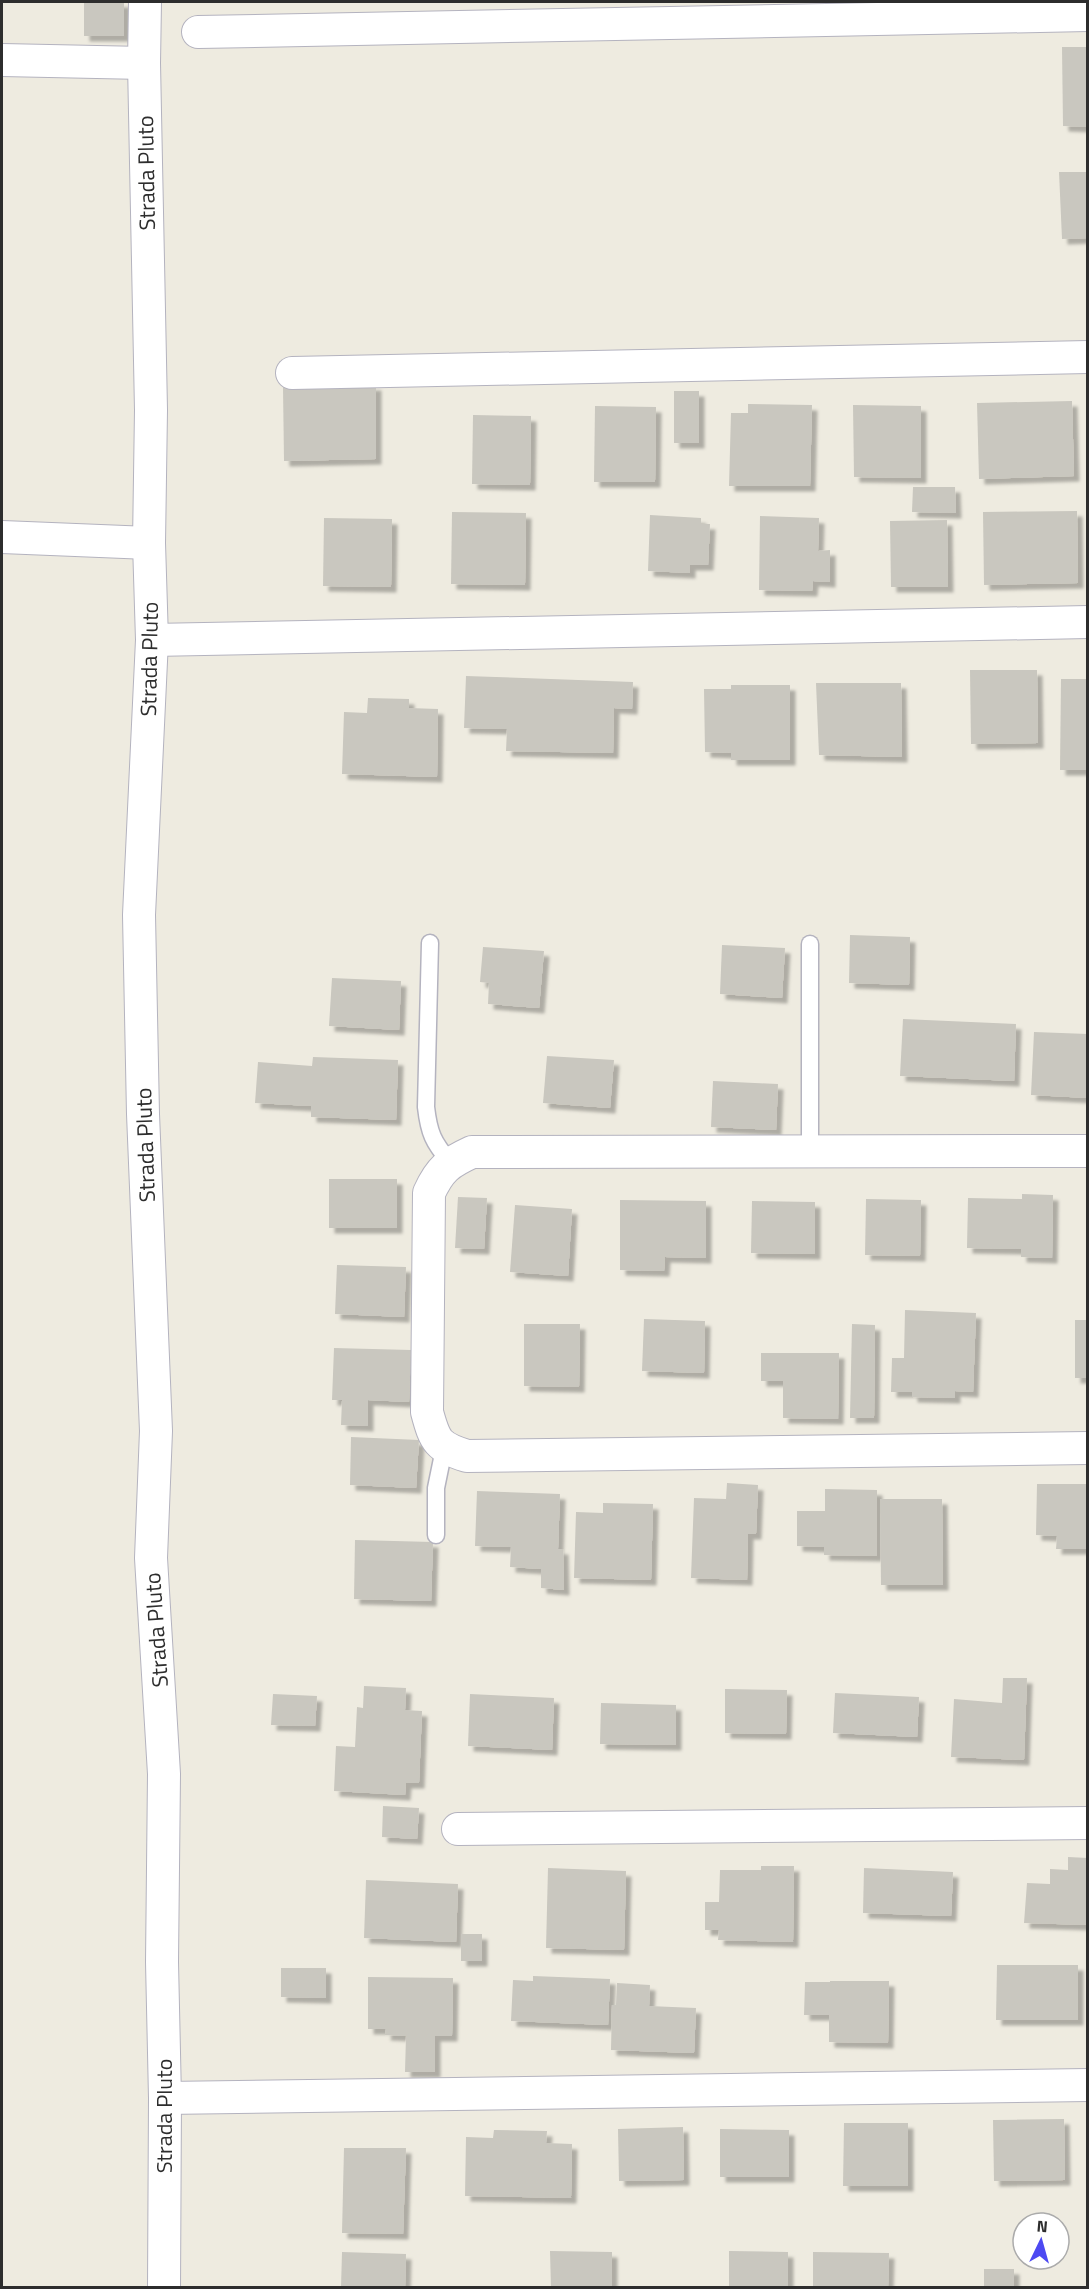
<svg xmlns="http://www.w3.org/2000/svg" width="1089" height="2289" font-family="'Titillium Web',sans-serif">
<defs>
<filter id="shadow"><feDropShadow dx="5.5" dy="5.5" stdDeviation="1.5" flood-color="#0004"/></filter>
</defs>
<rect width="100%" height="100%" fill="#eeebe0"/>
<!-- building -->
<g fill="#c9c7bf" filter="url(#shadow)">
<rect x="84" y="2" width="40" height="34"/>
<polygon points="1062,47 1088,47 1088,127 1063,126"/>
<polygon points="1059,172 1088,172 1088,238 1062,239"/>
<polygon points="376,385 376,459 284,461 283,387"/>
<rect x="674" y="391" width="25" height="52"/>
<polygon points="1072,401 1074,476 979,479 977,403"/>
<polygon points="748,404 812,405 810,486 729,486 731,413 748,413"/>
<polygon points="853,405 921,406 921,478 854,477"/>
<polygon points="595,406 656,407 655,482 594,482"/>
<polygon points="473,415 531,416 530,485 472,484"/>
<polygon points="913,487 955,487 956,513 912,512"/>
<polygon points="1077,511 1078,583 984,585 983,512"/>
<polygon points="452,512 526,513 525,585 451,584"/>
<polygon points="650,515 701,518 701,524 710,524 708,565 690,565 690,573 648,571"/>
<polygon points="760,516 819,518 818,551 830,550 830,582 813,581 812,591 759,590"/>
<polygon points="324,518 392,519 391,587 323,586"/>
<polygon points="947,520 948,587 891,587 890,521"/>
<polygon points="970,670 1037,670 1038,743 971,744"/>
<polygon points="466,676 633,682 632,709 614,708 613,753 506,751 507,729 464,728"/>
<polygon points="1061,679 1088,679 1088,770 1060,770"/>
<polygon points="816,683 901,683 902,757 819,755"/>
<polygon points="731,685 790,685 790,760 731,760 731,753 705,752 704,689 731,689"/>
<polygon points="368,698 409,699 409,708 438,709 437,777 342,774 344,712 367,713"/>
<polygon points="850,935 910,937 909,985 849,983"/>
<polygon points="722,945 785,948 782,998 720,994"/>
<polygon points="483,947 544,951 539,1008 488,1004 489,983 480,982"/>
<polygon points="332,978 401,981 399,1030 329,1026"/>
<polygon points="903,1019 1016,1024 1014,1081 900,1076"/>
<polygon points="1034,1032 1088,1034 1088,1098 1031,1095"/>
<polygon points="547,1056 614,1060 610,1108 543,1103"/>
<polygon points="313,1057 398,1060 396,1120 311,1117 311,1106 255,1103 258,1062 312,1066"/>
<polygon points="713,1081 778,1084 776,1130 711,1127"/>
<rect x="329" y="1179" width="68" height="49"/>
<polygon points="1022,1194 1053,1195 1052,1258 1021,1257 1021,1249 967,1248 968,1198 1022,1199"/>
<polygon points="458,1197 487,1198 484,1249 455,1248"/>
<polygon points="866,1199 921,1200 920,1256 865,1255"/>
<polygon points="620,1200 706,1201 706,1258 665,1257 664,1271 620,1270"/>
<polygon points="752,1201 815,1202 815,1254 751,1253"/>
<polygon points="515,1205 572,1209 568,1276 510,1272"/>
<polygon points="337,1265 406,1267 404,1317 335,1314"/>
<polygon points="905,1310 976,1313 973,1392 955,1391 955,1398 912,1397 912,1392 891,1392 892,1358 904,1358"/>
<polygon points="644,1319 705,1321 704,1373 642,1371"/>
<rect x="1075" y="1320" width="13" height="58"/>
<polygon points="524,1324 580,1324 579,1387 524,1386"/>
<polygon points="852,1324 875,1325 874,1418 850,1418"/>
<polygon points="334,1348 411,1350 409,1402 368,1400 368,1426 341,1425 342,1400 332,1400"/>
<polygon points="761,1353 839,1353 838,1419 783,1418 783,1381 761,1381"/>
<polygon points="351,1437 419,1440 416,1488 350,1485"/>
<polygon points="727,1483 758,1485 756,1534 748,1534 747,1580 691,1578 694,1498 726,1499"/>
<polygon points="1037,1484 1088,1484 1088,1549 1056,1549 1057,1536 1036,1535"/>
<polygon points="825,1489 877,1490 877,1556 824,1555 824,1547 797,1546 797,1511 825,1511"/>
<polygon points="477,1491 560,1494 558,1549 563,1549 564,1590 541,1588 541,1569 510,1567 511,1547 475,1546"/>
<polygon points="880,1499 942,1499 943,1585 881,1585"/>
<polygon points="603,1503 653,1504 651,1580 574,1578 576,1512 603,1513"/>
<polygon points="355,1540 433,1542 431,1601 354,1599"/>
<polygon points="1003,1678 1027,1678 1024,1760 951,1757 954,1699 1002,1703"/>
<polygon points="364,1686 406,1688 405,1710 422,1711 419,1783 406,1783 405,1795 334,1791 336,1746 355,1747 357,1707 363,1708"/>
<polygon points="725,1689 787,1690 786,1734 725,1733"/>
<polygon points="835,1693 919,1697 917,1737 833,1733"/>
<polygon points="273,1694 317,1696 315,1726 271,1725"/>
<polygon points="470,1694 554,1698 552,1750 468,1746"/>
<polygon points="601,1703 676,1705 676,1745 600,1744"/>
<polygon points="383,1806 419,1808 417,1839 382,1837"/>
<polygon points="1068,1857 1088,1858 1088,1925 1024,1923 1027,1883 1050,1884 1050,1869 1068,1870"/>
<polygon points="761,1866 794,1866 793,1942 718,1940 719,1930 705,1930 705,1902 719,1902 720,1870 761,1870"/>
<polygon points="548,1868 626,1871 624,1950 546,1948"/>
<polygon points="864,1868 953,1872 951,1916 863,1913"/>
<polygon points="366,1880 458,1884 456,1942 364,1938"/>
<rect x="461" y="1934" width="21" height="27"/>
<polygon points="997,1965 1078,1965 1078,2020 996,2020"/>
<polygon points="281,1968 326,1968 326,1998 281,1997"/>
<polygon points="533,1976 610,1979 608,2025 511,2021 513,1980 533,1981"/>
<polygon points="368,1977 453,1978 452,2036 435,2036 435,2072 405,2072 406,2036 385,2035 386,2029 368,2029"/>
<polygon points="830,1981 889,1981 888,2043 829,2042 829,2015 804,2015 805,1982 830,1982"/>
<polygon points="617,1983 650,1985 649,2006 696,2008 694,2053 611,2050 612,2005 616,2005"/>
<polygon points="1064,2119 1065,2180 994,2181 993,2120"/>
<polygon points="844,2123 908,2123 908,2186 843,2186"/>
<polygon points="683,2127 684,2180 619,2181 618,2129"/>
<polygon points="720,2129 789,2130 789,2177 720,2177"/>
<polygon points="494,2130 547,2131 546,2143 572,2144 571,2198 465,2196 466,2137 493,2138"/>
<polygon points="344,2148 406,2148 403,2234 342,2233"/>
<polygon points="550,2251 612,2252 612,2288 551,2288"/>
<polygon points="729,2251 788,2252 788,2288 729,2288"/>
<polygon points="342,2252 406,2254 405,2288 341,2288"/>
<polygon points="813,2252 889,2253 888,2288 813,2288"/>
<rect x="984" y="2269" width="30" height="19"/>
</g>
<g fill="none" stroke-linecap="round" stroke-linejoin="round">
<!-- lane casing -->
<g stroke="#b4b3bf" stroke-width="19">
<g id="lane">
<path d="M 430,943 L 426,1107 C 429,1133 433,1142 450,1162"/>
<polyline points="810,944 810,1153"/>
<polyline points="436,1535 436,1488 444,1449"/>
</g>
</g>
<!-- street casing -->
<g stroke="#b4b3bf" stroke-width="34">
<g id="street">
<polyline points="145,2 144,63 151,410 149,543 152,640 139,915 143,1114 156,1431 151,1558 164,1774 162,1962 165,2098 164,2288"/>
<polyline points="198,32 1088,15"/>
<polyline points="2,60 144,63"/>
<polyline points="292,373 1088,357"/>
<polyline points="2,537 149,543"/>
<polyline points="152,640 1088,622"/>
<path d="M 1088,1151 L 472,1152 C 448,1163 440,1169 429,1193 L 427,1412 C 435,1442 438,1447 467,1456 L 1088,1448"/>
<polyline points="458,1829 1088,1823"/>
<polyline points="165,2098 1088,2085"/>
</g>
</g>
<!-- lane -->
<use href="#lane" stroke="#fff" stroke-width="16"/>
<!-- street -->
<use href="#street" stroke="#fff" stroke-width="32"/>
</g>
<g text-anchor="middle" stroke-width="5" stroke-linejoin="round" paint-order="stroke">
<!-- street labels -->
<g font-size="22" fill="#2d2d2d" stroke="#fff">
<text transform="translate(146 173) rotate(-91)" y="8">Strada Pluto</text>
<text transform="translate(149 659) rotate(-89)" y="8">Strada Pluto</text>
<text transform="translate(145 1145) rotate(-92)" y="8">Strada Pluto</text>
<text transform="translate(156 1630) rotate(-94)" y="8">Strada Pluto</text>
<text transform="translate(164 2116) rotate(-90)" y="8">Strada Pluto</text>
</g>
</g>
<!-- border -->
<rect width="1089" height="2289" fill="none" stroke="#2d2d2d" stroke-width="6"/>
<!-- north arrow -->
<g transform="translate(1041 2241) rotate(5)"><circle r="28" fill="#ffffff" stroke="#ababab" stroke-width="1.5"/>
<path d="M0-4.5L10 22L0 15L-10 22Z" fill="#4d49f2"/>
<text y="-9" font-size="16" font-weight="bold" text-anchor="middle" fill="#2d2d2d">N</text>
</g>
</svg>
